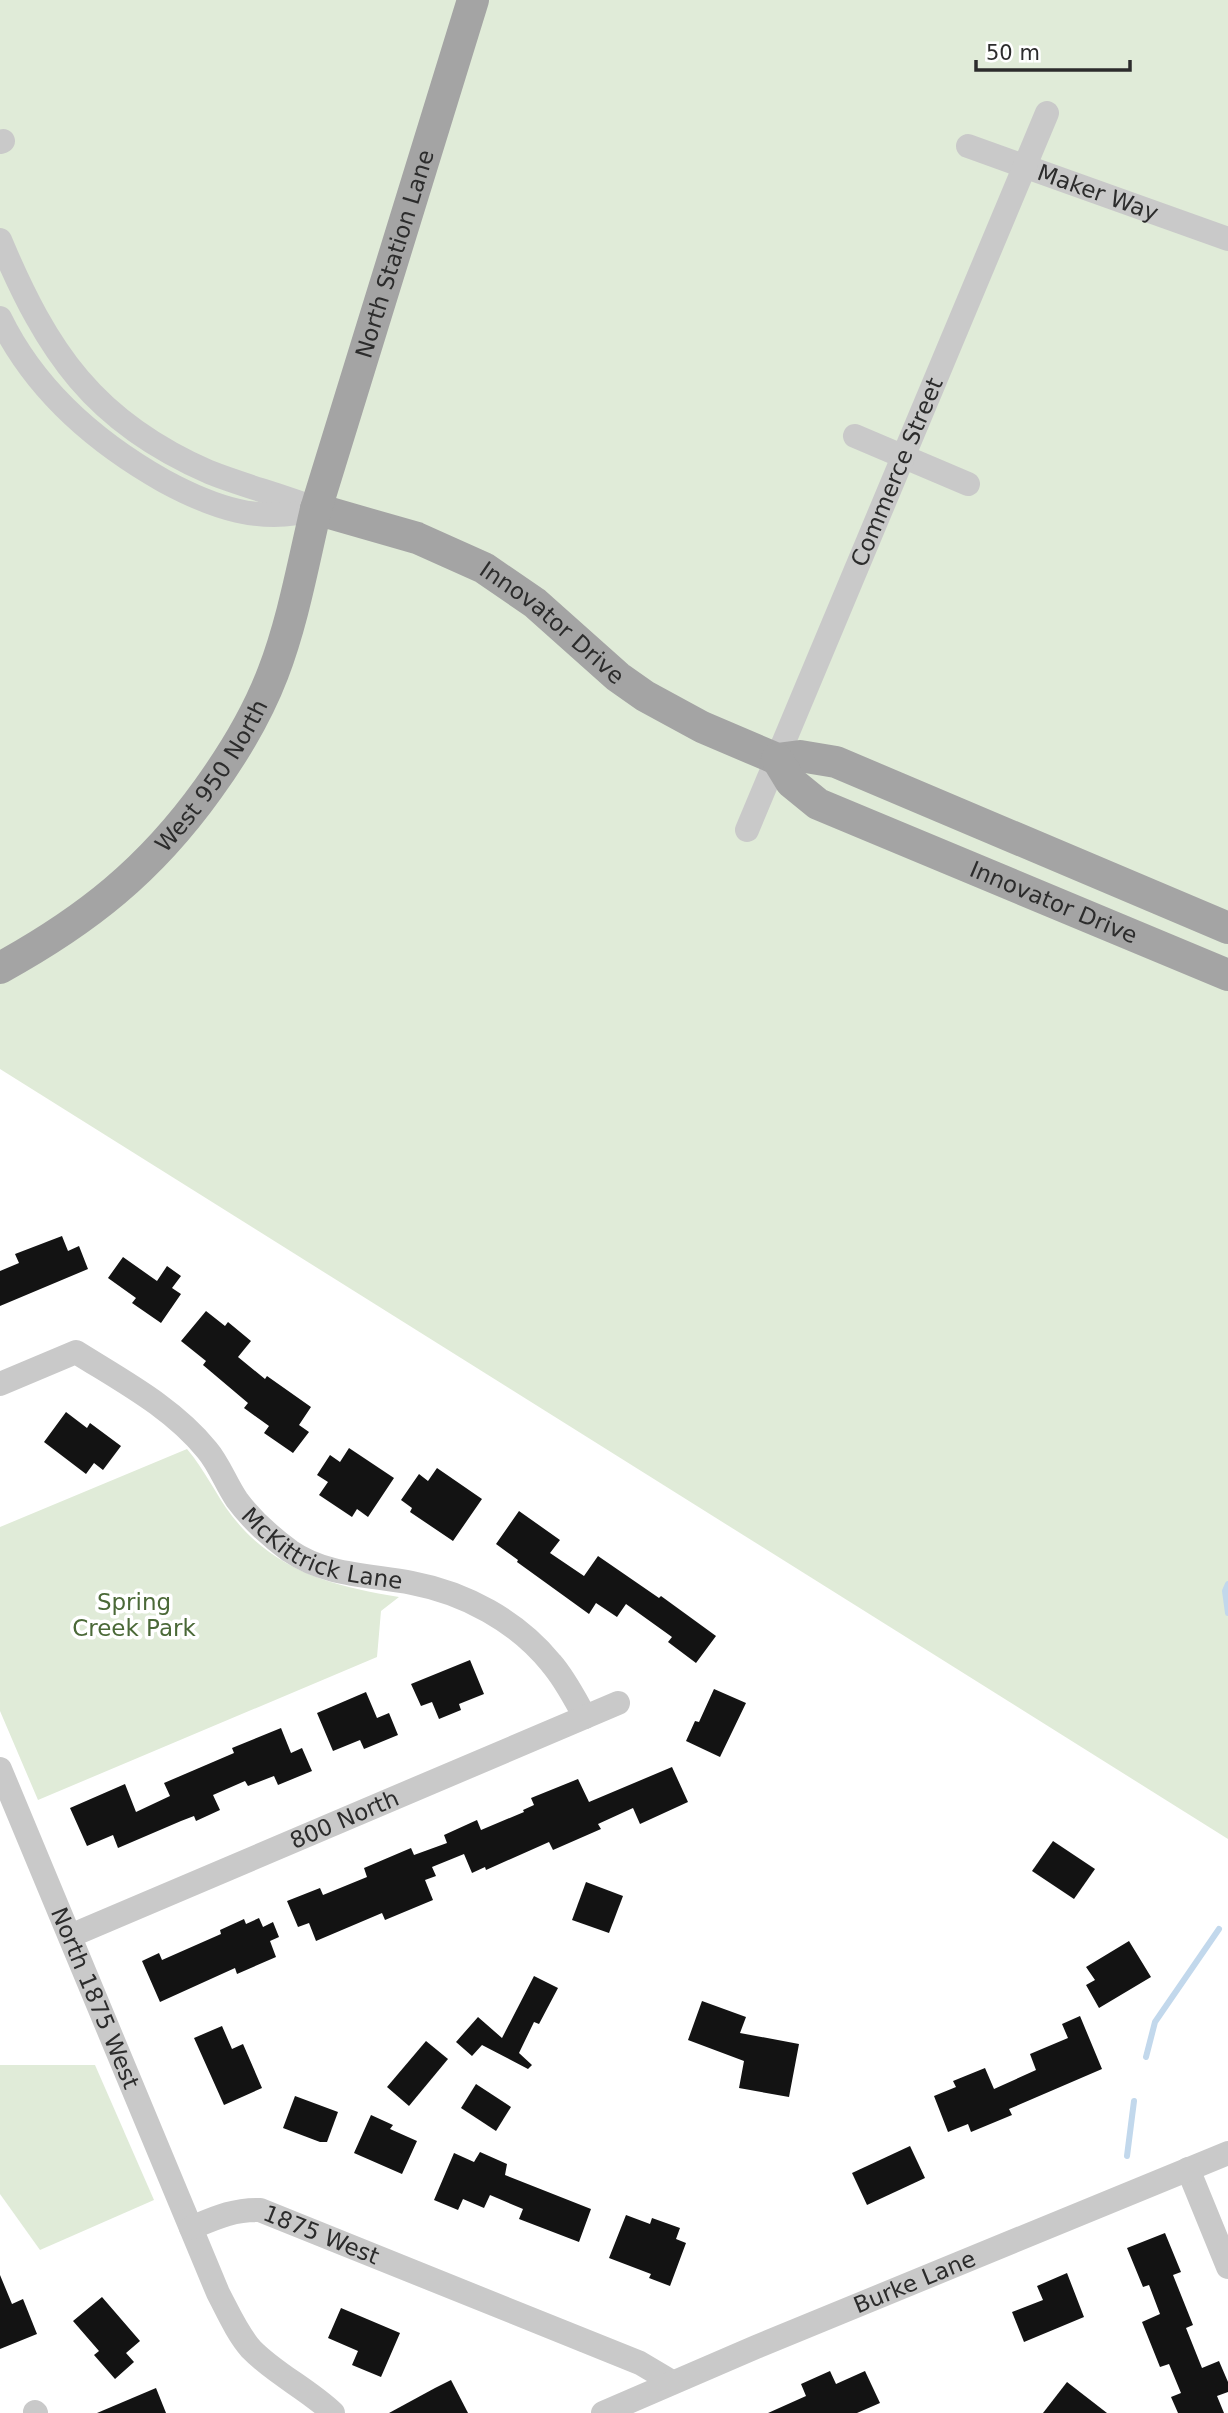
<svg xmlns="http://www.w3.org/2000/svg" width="1228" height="2413" font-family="'DejaVu Sans',sans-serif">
<rect width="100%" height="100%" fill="#fff"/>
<!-- green -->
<g fill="#e0ebd8">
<polygon points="0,0 1228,0 1228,1839 0,1069"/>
<path d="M 187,1449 C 205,1470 216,1495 232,1516 C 276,1572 333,1586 399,1597 L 381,1611 L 377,1657 L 38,1800 L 0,1711 L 0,1527 Z"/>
<polygon points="95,2065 154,2200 40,2250 0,2194 0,2065"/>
</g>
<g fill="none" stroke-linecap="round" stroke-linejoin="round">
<!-- stream -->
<g stroke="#c2d8ec" stroke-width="6">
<polyline points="1228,1584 1225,1591 1228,1613"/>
<polyline points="1146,2057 1155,2022 1219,1929"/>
<polyline points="1127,2156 1134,2101"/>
</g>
</g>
<!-- building -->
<g fill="#131313">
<polygon points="62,1236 68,1251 79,1246 88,1269 0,1306 0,1271 19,1263 15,1254"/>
<polygon points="123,1257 157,1281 167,1266 181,1276 172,1288 181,1294 161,1323 132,1303 136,1298 108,1278"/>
<polygon points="206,1311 225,1326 228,1322 251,1341 238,1357 265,1379 267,1376 311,1407 299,1425 309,1432 293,1453 264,1433 269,1426 244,1408 248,1403 203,1365 206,1361 181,1341"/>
<polygon points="66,1412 87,1428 90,1423 121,1446 103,1470 94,1463 86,1474 44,1442"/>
<polygon points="349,1448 394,1478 368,1517 357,1509 352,1517 319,1495 328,1482 317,1475 330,1455 340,1462"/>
<polygon points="437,1468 482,1499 453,1541 410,1512 412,1508 401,1500 419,1474 428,1481"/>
<polygon points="519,1511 560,1540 550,1553 584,1576 598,1556 659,1598 661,1596 716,1636 696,1663 668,1642 672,1637 626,1604 617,1617 596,1603 589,1614 517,1562 518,1560 496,1544"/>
<polygon points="470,1660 484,1694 459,1704 461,1710 439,1719 432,1702 421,1706 411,1684"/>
<polygon points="714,1689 746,1703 720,1757 686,1741 695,1721 699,1722"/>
<polygon points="366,1692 377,1718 389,1713 398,1735 364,1749 360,1740 333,1751 317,1713"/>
<polygon points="281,1728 291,1753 302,1748 312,1771 278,1785 274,1776 248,1786 245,1781 213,1795 220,1810 196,1821 194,1816 181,1821 118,1848 113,1835 87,1846 70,1808 125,1784 136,1812 170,1796 164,1783 234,1753 232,1748"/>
<polygon points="672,1767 688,1802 640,1824 633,1808 598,1824 601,1829 553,1850 549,1842 486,1870 485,1867 472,1873 464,1854 432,1867 436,1876 425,1880 433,1900 385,1920 382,1913 316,1941 309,1923 298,1927 287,1901 320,1888 323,1895 367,1877 364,1868 411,1848 414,1855 447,1843 444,1835 477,1820 481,1830 524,1812 523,1810 534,1805 531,1798 578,1779 589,1802"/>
<polygon points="1053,1841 1095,1869 1074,1899 1032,1871"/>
<polygon points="586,1882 623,1896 609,1933 572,1920"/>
<polygon points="259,1918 263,1927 273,1922 279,1937 270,1941 276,1957 237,1974 235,1968 160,2002 142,1961 159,1953 162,1960 221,1934 220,1930 244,1919 246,1924"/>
<polygon points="1129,1941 1151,1977 1099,2008 1086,1985 1095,1980 1086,1967"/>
<polygon points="534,1976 558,1988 539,2024 534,2022 519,2053 532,2065 528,2069 482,2045 472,2056 456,2042 478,2017 502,2038"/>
<polygon points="702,2001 746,2017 740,2033 799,2044 789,2097 739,2088 744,2061 688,2040"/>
<polygon points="1080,2016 1102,2069 1009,2109 1012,2115 971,2132 968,2124 948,2132 934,2096 956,2087 953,2081 985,2068 994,2089 1036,2070 1030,2054 1068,2038 1062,2024"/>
<polygon points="222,2026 232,2049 243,2044 262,2088 224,2105 194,2038"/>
<polygon points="426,2041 448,2059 409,2106 387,2087"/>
<polygon points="476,2084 511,2107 496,2131 461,2108"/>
<polygon points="295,2096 338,2112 327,2142 320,2142 283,2128"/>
<polygon points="371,2115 393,2125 390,2129 417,2141 402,2174 354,2153"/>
<polygon points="910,2146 925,2178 867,2205 852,2173"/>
<polygon points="480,2152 507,2164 505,2175 591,2209 579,2242 519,2219 523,2209 490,2195 484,2208 463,2199 458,2210 434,2200 454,2153 474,2162"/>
<polygon points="626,2215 650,2224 652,2218 680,2228 676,2239 686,2243 670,2286 649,2278 651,2274 609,2258"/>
<polygon points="1165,2233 1181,2272 1173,2275 1193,2325 1186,2328 1202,2368 1219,2361 1228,2382 1228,2392 1217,2396 1224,2413 1178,2413 1171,2397 1181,2393 1169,2364 1160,2367 1142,2322 1160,2314 1149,2285 1143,2287 1127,2248"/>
<polygon points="1067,2273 1084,2317 1024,2342 1012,2312 1043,2300 1037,2286"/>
<polygon points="0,2275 12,2304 23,2299 37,2334 0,2349"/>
<polygon points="102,2297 140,2341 126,2353 134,2362 115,2379 94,2355 99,2351 73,2321"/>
<polygon points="341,2308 400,2333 381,2377 352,2365 358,2351 328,2338"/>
<polygon points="830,2371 836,2384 865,2371 880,2403 857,2413 768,2413 806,2396 801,2384"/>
<polygon points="451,2380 468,2413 389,2413 435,2388"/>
<polygon points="1067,2382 1107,2413 1043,2413"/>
<polygon points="156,2388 166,2413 97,2413"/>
</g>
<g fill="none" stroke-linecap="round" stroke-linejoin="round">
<!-- minor -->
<g stroke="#c9c9c9" stroke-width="24">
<polyline points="0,142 3,141"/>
<path id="s1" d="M 968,146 L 1228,239"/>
<path d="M 0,240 C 47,352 94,422 209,472 C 244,486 281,495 316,509"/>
<path d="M 0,318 C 35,390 95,442 164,481 C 212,507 261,525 316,509"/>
<polyline points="855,436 968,484"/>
<path id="s2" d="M 747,830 L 1047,113"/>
<path id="s3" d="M 0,1384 L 76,1352 C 122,1381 172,1407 207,1450 C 219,1464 226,1484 237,1500 C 251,1519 271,1537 290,1551 C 326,1576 371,1575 412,1583 C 465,1593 517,1621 551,1663 C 565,1679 575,1699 585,1717"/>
<path id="s4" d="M 0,1769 L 218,2293 C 228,2312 237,2333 251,2349 C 275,2374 308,2389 333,2413"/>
<path id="s5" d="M 70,1936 L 618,1703"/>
<polyline points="1188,2169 1228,2267"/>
<path id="s6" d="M 191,2228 C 215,2218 234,2209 260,2210 L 640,2363 L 672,2382"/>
<polyline points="35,2412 36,2413"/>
<path id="s7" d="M 603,2413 L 756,2347 L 1228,2153"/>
</g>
<!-- major -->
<g stroke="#a4a4a4" stroke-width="32">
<path id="s8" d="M 316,509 L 417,538 L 484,568 L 535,603 L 618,677 L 645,696 L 702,727 L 777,759 L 800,756 L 836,762 L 1228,928"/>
<path id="s9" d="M 777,759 L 791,782 L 818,804 L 1228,975"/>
<path id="s10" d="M 0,968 C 87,920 150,870 208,789 C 234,753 257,715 273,673 C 293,621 303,564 316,509 L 473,0"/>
</g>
</g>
<g text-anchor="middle" stroke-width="7" stroke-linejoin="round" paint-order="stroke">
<!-- street labels -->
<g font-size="23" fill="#2c2c2c" stroke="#fff">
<text dy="8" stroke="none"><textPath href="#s1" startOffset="138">Maker Way</textPath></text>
<text dy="8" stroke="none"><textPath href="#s10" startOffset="847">North Station Lane</textPath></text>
<text dy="8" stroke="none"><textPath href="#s2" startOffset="388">Commerce Street</textPath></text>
<text dy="8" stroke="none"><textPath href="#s8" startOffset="266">Innovator Drive</textPath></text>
<text dy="8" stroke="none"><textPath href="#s10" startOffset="290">West 950 North</textPath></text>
<text dy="8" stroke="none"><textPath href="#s9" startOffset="317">Innovator Drive</textPath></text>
<text dy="8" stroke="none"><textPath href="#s3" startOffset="408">McKittrick Lane</textPath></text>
<text dy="8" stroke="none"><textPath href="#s5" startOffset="298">800 North</textPath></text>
<text dy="8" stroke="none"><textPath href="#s4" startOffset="248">North 1875 West</textPath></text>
<text dy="8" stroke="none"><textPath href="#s6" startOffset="138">1875 West</textPath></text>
<text dy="8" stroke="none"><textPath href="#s7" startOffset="338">Burke Lane</textPath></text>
</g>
<!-- park labels -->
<g font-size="23" fill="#4b6938" stroke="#fff">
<text x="134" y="1610">Spring<tspan x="134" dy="26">Creek Park</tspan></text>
</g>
</g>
<!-- scale -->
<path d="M976 60v10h154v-10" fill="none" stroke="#2c2c2c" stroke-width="3.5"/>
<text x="986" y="60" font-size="21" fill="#2c2c2c" stroke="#ffffff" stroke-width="5" paint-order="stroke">50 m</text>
</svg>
